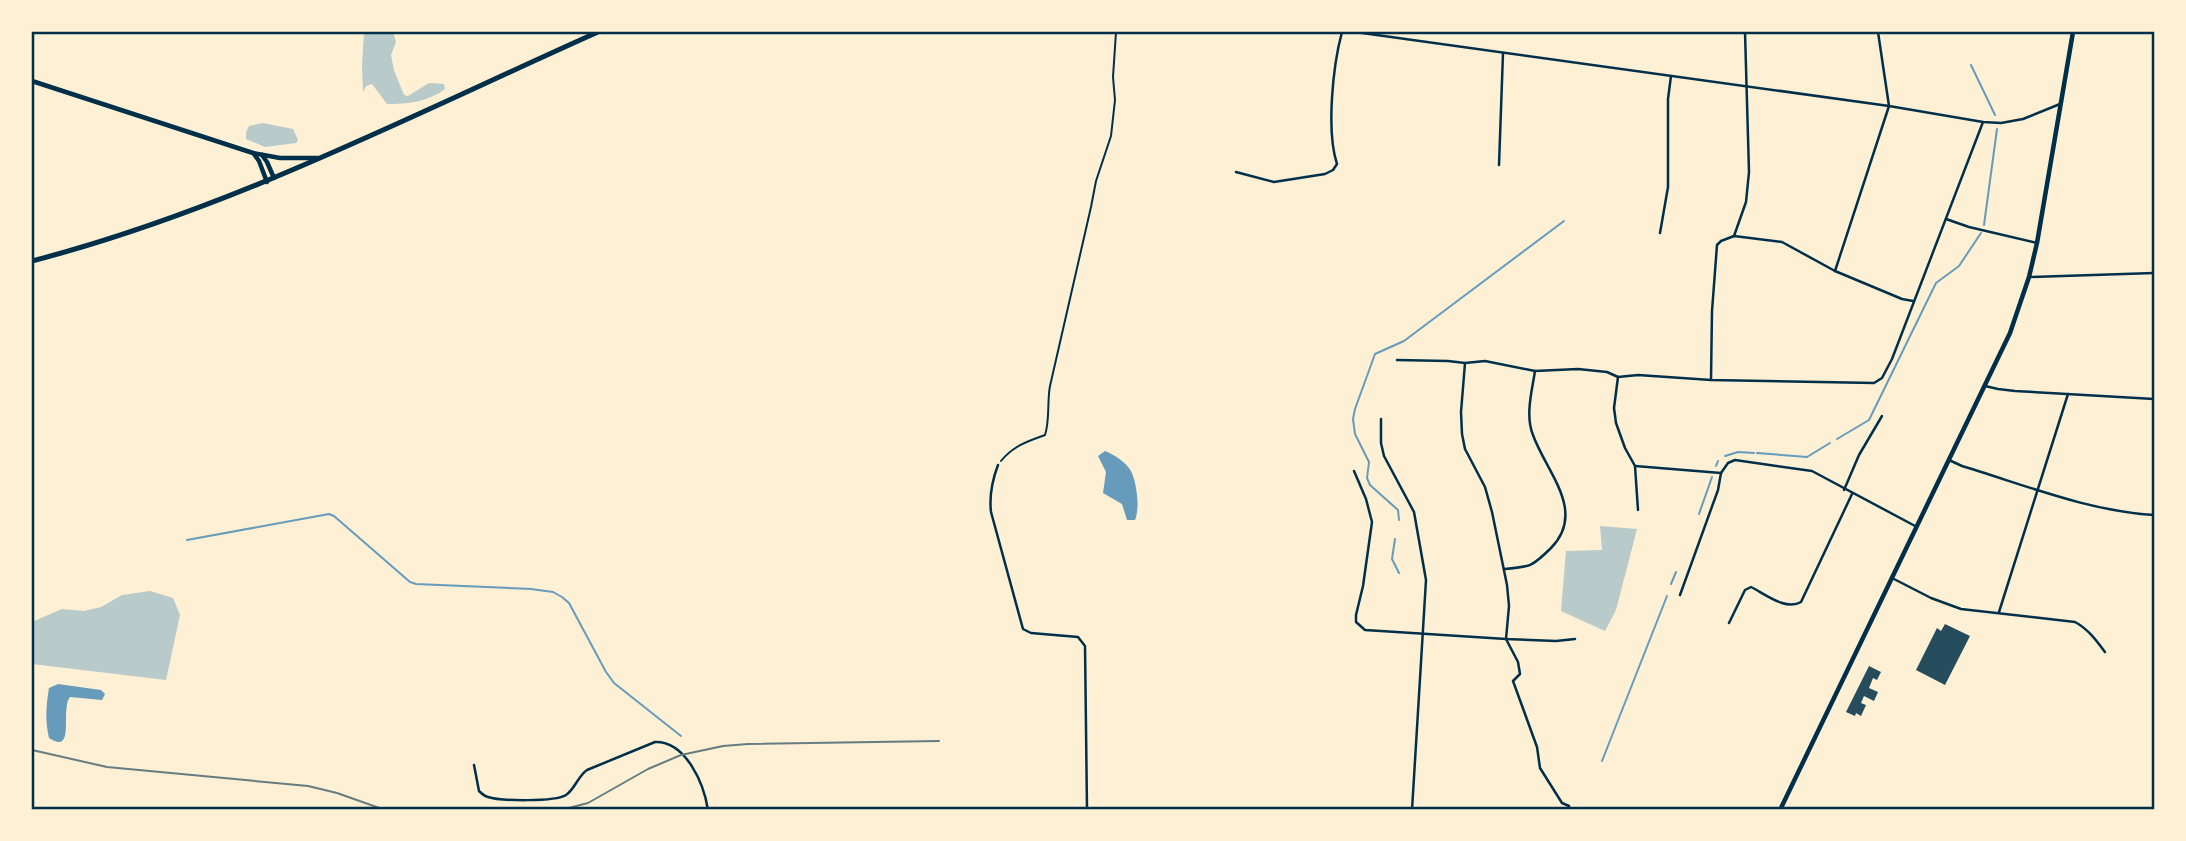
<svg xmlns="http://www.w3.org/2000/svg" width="2186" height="841" font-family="Ubuntu,sans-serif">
<rect width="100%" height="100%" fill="#fdf0d5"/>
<!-- green -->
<g fill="#b9caca">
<path d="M 364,32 L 393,32 L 396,42 L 391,55 L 394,70 L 404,95 L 408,96 L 429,83 L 444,84 L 445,89 C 428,102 407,104 387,104 L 372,84 L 366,86 L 363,92 L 362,65 Z"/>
<polygon points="263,123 293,129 298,140 296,143 265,147 246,139 246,132 249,126"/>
<polygon points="1600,526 1637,529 1616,610 1605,631 1561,611 1566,551 1602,550"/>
<polygon points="150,591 173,598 180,615 166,680 32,664 32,622 62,609 84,611 101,607 122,595"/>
</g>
<!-- water -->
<g fill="#669bbc">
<path d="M 1105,451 C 1113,454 1126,462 1131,471 C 1137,484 1140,508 1135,520 L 1127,520 L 1122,504 L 1103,493 L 1106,472 L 1098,456 Z"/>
<path d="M 58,684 L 101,690 L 105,694 L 102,700 L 70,697 C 60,709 76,756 49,738 C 45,720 46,706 49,688 Z"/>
</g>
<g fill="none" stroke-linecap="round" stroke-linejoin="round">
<!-- stream -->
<g stroke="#669bbc" stroke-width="2">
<polyline points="1971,65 1995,115"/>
<polyline points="1984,225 1997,129"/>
<polyline points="1837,439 1869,420 1936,283 1959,266 1981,233"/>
<polyline points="1757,453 1807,457 1830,443"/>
<polyline points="1725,456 1738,452 1754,453"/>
<polyline points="1716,466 1718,461"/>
<polyline points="1699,514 1712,477"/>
<polyline points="1399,520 1398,510 1370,485 1367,478 1369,462 1355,434 1353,419 1355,409 1375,354 1404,341 1564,221"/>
<polyline points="1395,539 1392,559 1399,573"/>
<polyline points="187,540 329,514 334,516 410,582 416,584 531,589 553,592 562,597 569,603 606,672 614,683 681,736"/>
<polyline points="1671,584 1676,572"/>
<polyline points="1602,761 1667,596"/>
</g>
</g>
<!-- building -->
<g fill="#264d5e">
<polygon points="1945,624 1970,636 1945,685 1916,670 1937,628 1941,631"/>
<polygon points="1869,666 1881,672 1877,680 1873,678 1869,688 1878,692 1874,701 1864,696 1861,703 1866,705 1861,716 1856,713 1855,716 1846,712"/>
</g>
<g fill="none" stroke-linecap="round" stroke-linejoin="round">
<!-- path -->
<path stroke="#003049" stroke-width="2" d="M 1001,461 C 1013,446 1028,441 1045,435 C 1050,420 1047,401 1050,386 L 1091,207 L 1096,181 L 1111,136 L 1115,100 L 1113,77 L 1116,32"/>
<!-- minor -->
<g stroke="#003049" stroke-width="2.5">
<polyline points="1355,32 1889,106 1983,122 2001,123 2023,119 2060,104"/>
<polyline points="1499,165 1503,53"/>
<path d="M 1236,172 L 1274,182 L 1325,174 L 1333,170 L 1337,164 C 1326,131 1333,65 1342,32"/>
<polyline points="1946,219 1969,227 2037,243"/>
<polyline points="1660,233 1668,187 1668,99 1671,76"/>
<polyline points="1734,236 1746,202 1749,172 1745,32"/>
<polyline points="1835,271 1889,106 1878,32"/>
<polyline points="2029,277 2154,273"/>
<polyline points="1397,360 1448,361 1465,363 1485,361 1535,371 1578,369 1607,372 1618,377 1638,375 1711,380 1874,383 1882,378 1892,359 1983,122"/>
<polyline points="1465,363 1461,412 1462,434 1465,449 1485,487 1492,512 1507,585 1509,606 1506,639 1518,662 1520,674 1513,681 1537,747 1540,768 1562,803 1569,806 1570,810"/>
<polyline points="1618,377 1614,408 1616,423 1625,448 1635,466 1638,510"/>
<polyline points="1711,379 1712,311 1717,245 1721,241 1734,236 1782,242 1835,271 1902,299 1913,301"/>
<polyline points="1985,386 1998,389 2015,391 2154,399"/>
<polyline points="1381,419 1381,443 1384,456 1414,512 1426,580 1412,810"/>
<path d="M 1949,460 L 1962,466 C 2025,485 2088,511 2154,515"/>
<path d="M 998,465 C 992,481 989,495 991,512 L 1023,629 L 1031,633 L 1078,637 L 1085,646 L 1087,810"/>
<polyline points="1635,466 1721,473 1728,463 1735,460 1812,471 1917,527"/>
<polyline points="1354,471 1366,499 1372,522 1363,586 1356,615 1356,622 1365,630 1506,639 1556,641 1575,639"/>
<polyline points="1844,490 1859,455 1882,416"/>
<path d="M 1504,569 C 1530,567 1532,567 1551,548 C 1587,511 1546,472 1533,435 C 1525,415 1532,391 1535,371"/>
<path d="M 1892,578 L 1931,598 L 1961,609 L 2075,622 C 2088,629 2096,640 2105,652"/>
<polyline points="1680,595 1718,490 1721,473"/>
<polyline points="1999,612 2068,394"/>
<path d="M 1729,623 L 1745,590 L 1751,587 C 1765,594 1786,611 1801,602 L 1852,494"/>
<path d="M 474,765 L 479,791 C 481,793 484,796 488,797 C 500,801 555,802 566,795 C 575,789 578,776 587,770 L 655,742 C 686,741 704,784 708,810"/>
</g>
<!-- secondary -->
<polyline stroke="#003049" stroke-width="4.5" points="1780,810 2010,333 2029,277 2037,243 2073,32"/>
<!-- primary -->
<g stroke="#003049" stroke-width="4.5">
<polyline points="32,81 253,153 280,158 318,158"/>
<polyline points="254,154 259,161 267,182"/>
<polyline points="262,155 267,162 274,178"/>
</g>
<!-- trunk -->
<path stroke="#003049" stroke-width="5" d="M 32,261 C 229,210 412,115 598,32"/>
<!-- rail -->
<g stroke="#657d81" stroke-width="2">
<polyline points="32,750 107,767 308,786 337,793 385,810"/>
<polyline points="561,810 588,803 648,769 681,755 723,746 748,744 939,741"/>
</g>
</g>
<!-- border -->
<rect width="2186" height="841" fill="none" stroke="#fdf0d5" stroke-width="66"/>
<rect x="33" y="33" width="2120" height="775" fill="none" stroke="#003049" stroke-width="2.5"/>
</svg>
